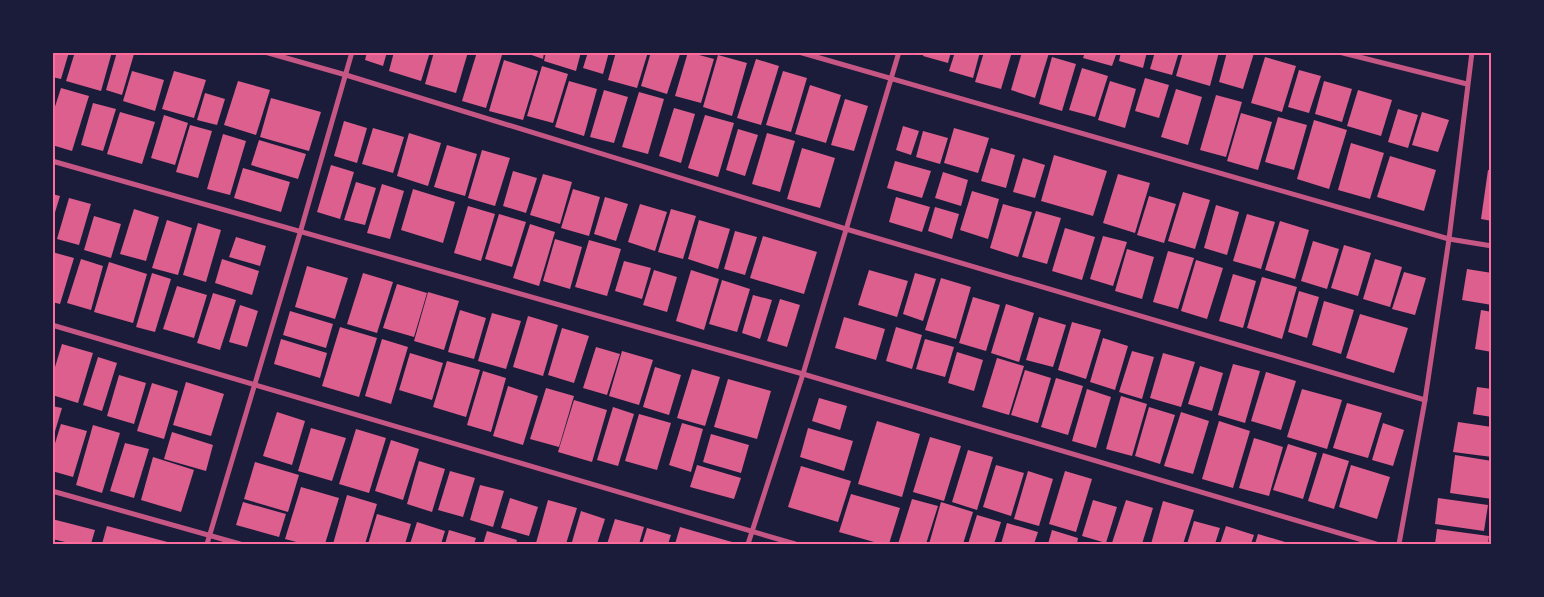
<svg xmlns="http://www.w3.org/2000/svg" width="1544" height="597" font-family="'PT Sans',sans-serif">
<rect width="100%" height="100%" fill="#1b1b3a"/>
<!-- building -->
<g fill="#dd5f8e">
<polygon points="52,52 69,52 61,79 52,77"/>
<polygon points="75,52 112,52 101,91 66,81"/>
<polygon points="117,52 134,54 122,95 106,90"/>
<polygon points="367,52 387,52 383,66 365,60"/>
<polygon points="394,52 430,52 421,81 389,71"/>
<polygon points="434,52 468,52 456,93 425,84"/>
<polygon points="477,52 493,52 502,55 486,108 462,101"/>
<polygon points="523,52 544,52 543,59"/>
<polygon points="546,52 581,52 576,71 544,61"/>
<polygon points="588,52 609,52 603,74 583,68"/>
<polygon points="616,52 648,52 637,88 608,80"/>
<polygon points="651,52 680,54 667,94 641,86"/>
<polygon points="688,52 714,59 701,103 675,96"/>
<polygon points="924,52 951,52 948,63 923,56"/>
<polygon points="955,52 980,52 973,78 949,71"/>
<polygon points="984,52 1012,52 1001,89 975,82"/>
<polygon points="1022,52 1049,53 1035,98 1011,90"/>
<polygon points="1085,52 1117,52 1112,66 1083,58"/>
<polygon points="1121,52 1147,52 1143,68 1119,61"/>
<polygon points="1155,52 1179,52 1172,75 1150,69"/>
<polygon points="1183,52 1219,52 1210,86 1176,76"/>
<polygon points="1227,52 1254,53 1243,89 1219,82"/>
<polygon points="718,55 747,63 732,116 703,107"/>
<polygon points="1052,57 1076,64 1062,111 1039,104"/>
<polygon points="1265,57 1296,66 1282,112 1251,103"/>
<polygon points="756,59 779,66 761,125 737,118"/>
<polygon points="504,60 538,71 523,120 489,111"/>
<polygon points="542,66 568,74 553,123 527,116"/>
<polygon points="1082,68 1108,76 1095,117 1069,110"/>
<polygon points="1299,70 1321,76 1309,113 1288,107"/>
<polygon points="132,71 164,80 155,111 123,101"/>
<polygon points="174,71 206,80 194,118 162,109"/>
<polygon points="783,71 807,78 791,132 766,125"/>
<polygon points="1145,78 1169,85 1159,118 1135,111"/>
<polygon points="238,81 270,90 256,135 224,125"/>
<polygon points="569,81 597,89 584,136 555,127"/>
<polygon points="1110,81 1136,89 1125,128 1098,120"/>
<polygon points="1324,81 1352,89 1342,122 1315,114"/>
<polygon points="810,85 841,95 826,143 795,134"/>
<polygon points="61,88 89,96 72,151 52,145 52,116"/>
<polygon points="1176,89 1202,97 1188,145 1161,137"/>
<polygon points="604,90 628,97 614,143 590,137"/>
<polygon points="1358,90 1392,100 1381,136 1347,126"/>
<polygon points="639,92 664,99 648,154 622,147"/>
<polygon points="205,93 225,99 217,125 197,120"/>
<polygon points="1216,95 1242,102 1226,157 1200,150"/>
<polygon points="271,98 321,112 309,151 260,137"/>
<polygon points="845,99 868,106 854,151 831,145"/>
<polygon points="93,103 116,109 103,151 81,145"/>
<polygon points="674,108 695,114 681,163 659,156"/>
<polygon points="1398,109 1418,115 1408,148 1388,142"/>
<polygon points="120,112 155,122 142,164 107,154"/>
<polygon points="1422,112 1449,120 1438,152 1412,145"/>
<polygon points="1241,113 1272,122 1258,170 1227,161"/>
<polygon points="164,115 188,123 175,165 151,158"/>
<polygon points="705,115 734,123 718,177 688,168"/>
<polygon points="1278,117 1307,125 1294,170 1265,162"/>
<polygon points="1314,120 1347,130 1329,189 1297,179"/>
<polygon points="344,121 367,128 357,163 334,156"/>
<polygon points="190,125 212,131 198,178 176,172"/>
<polygon points="903,126 919,131 911,155 896,150"/>
<polygon points="373,128 404,137 393,173 362,164"/>
<polygon points="954,128 989,138 978,173 944,163"/>
<polygon points="738,129 758,135 745,176 726,170"/>
<polygon points="923,131 948,138 940,164 916,157"/>
<polygon points="409,133 441,143 428,186 397,176"/>
<polygon points="767,133 795,141 780,192 752,184"/>
<polygon points="223,134 246,141 230,195 207,189"/>
<polygon points="259,140 306,154 298,179 251,165"/>
<polygon points="1351,143 1384,153 1370,199 1338,190"/>
<polygon points="447,145 477,154 465,196 434,187"/>
<polygon points="802,148 835,158 820,208 787,199"/>
<polygon points="991,148 1015,155 1006,188 981,181"/>
<polygon points="482,150 510,158 495,206 468,198"/>
<polygon points="1054,155 1107,171 1093,216 1041,201"/>
<polygon points="1390,156 1436,170 1424,211 1377,197"/>
<polygon points="1023,158 1045,165 1035,198 1013,192"/>
<polygon points="895,161 931,171 922,198 887,188"/>
<polygon points="331,165 354,172 340,219 317,212"/>
<polygon points="243,168 290,182 281,212 234,198"/>
<polygon points="1488,170 1492,171 1492,221 1481,219"/>
<polygon points="513,171 537,178 526,213 503,206"/>
<polygon points="943,172 968,180 961,206 935,198"/>
<polygon points="543,174 572,182 560,224 530,215"/>
<polygon points="1118,174 1150,183 1135,233 1103,223"/>
<polygon points="356,182 376,188 365,225 344,220"/>
<polygon points="382,184 404,191 390,239 367,233"/>
<polygon points="413,189 455,202 443,243 401,230"/>
<polygon points="573,189 600,197 589,236 561,228"/>
<polygon points="972,191 999,199 988,239 960,230"/>
<polygon points="1183,192 1210,200 1195,249 1168,241"/>
<polygon points="52,194 60,196 53,219 52,219"/>
<polygon points="1149,196 1176,204 1164,243 1137,235"/>
<polygon points="605,197 628,204 616,241 594,234"/>
<polygon points="896,197 930,207 922,232 889,222"/>
<polygon points="69,198 91,204 79,245 57,239"/>
<polygon points="640,204 667,212 655,251 628,242"/>
<polygon points="1003,204 1032,212 1018,257 990,248"/>
<polygon points="1216,205 1239,212 1227,255 1204,248"/>
<polygon points="468,206 495,214 481,261 454,253"/>
<polygon points="935,207 959,214 952,239 928,231"/>
<polygon points="134,209 159,217 146,261 120,254"/>
<polygon points="671,209 696,216 683,259 658,252"/>
<polygon points="1036,211 1061,218 1047,264 1022,257"/>
<polygon points="499,214 526,222 512,267 485,259"/>
<polygon points="1247,214 1275,222 1261,269 1233,261"/>
<polygon points="94,216 121,224 111,258 84,250"/>
<polygon points="167,220 192,228 178,275 152,268"/>
<polygon points="699,220 730,229 718,269 688,259"/>
<polygon points="1280,221 1309,230 1295,279 1265,270"/>
<polygon points="198,223 221,230 206,282 183,275"/>
<polygon points="530,224 555,232 539,286 513,278"/>
<polygon points="1065,228 1095,237 1082,280 1052,271"/>
<polygon points="735,231 757,237 745,275 724,269"/>
<polygon points="763,236 817,252 804,294 750,278"/>
<polygon points="1103,236 1127,242 1113,286 1090,279"/>
<polygon points="236,237 266,246 260,266 229,257"/>
<polygon points="555,239 582,247 570,289 543,281"/>
<polygon points="589,240 621,249 607,296 575,287"/>
<polygon points="1313,241 1339,249 1327,289 1301,281"/>
<polygon points="1344,245 1371,253 1358,296 1331,288"/>
<polygon points="1127,249 1154,257 1142,299 1115,291"/>
<polygon points="1168,251 1194,258 1178,309 1153,302"/>
<polygon points="52,252 74,258 60,304 52,302"/>
<polygon points="81,259 103,266 91,310 67,303"/>
<polygon points="222,259 259,271 252,295 215,283"/>
<polygon points="1375,259 1402,267 1390,307 1363,299"/>
<polygon points="1196,260 1223,268 1207,319 1181,311"/>
<polygon points="624,261 651,268 642,299 615,291"/>
<polygon points="109,262 147,274 133,323 94,312"/>
<polygon points="307,266 348,278 335,319 295,307"/>
<polygon points="1467,269 1492,273 1492,305 1462,300"/>
<polygon points="654,270 677,277 667,312 643,305"/>
<polygon points="691,270 719,279 704,330 676,321"/>
<polygon points="869,270 908,281 897,317 858,305"/>
<polygon points="1404,272 1426,278 1415,315 1392,309"/>
<polygon points="152,273 171,279 155,332 136,327"/>
<polygon points="363,273 393,282 377,333 347,324"/>
<polygon points="915,273 936,279 923,321 903,314"/>
<polygon points="1233,274 1256,281 1243,328 1219,321"/>
<polygon points="1262,277 1297,287 1282,339 1247,328"/>
<polygon points="941,278 971,287 956,339 925,330"/>
<polygon points="722,280 750,289 737,332 709,324"/>
<polygon points="397,284 427,293 414,337 383,328"/>
<polygon points="177,286 207,295 194,338 163,329"/>
<polygon points="1299,291 1319,297 1307,338 1288,332"/>
<polygon points="428,292 459,301 444,350 414,341"/>
<polygon points="213,293 236,300 220,350 197,343"/>
<polygon points="753,295 772,300 760,339 742,333"/>
<polygon points="973,297 1000,305 986,351 959,343"/>
<polygon points="780,299 800,305 787,347 767,341"/>
<polygon points="1324,301 1354,310 1341,354 1312,345"/>
<polygon points="1006,304 1034,313 1019,362 991,353"/>
<polygon points="240,305 258,311 247,347 229,342"/>
<polygon points="460,310 486,318 474,359 448,352"/>
<polygon points="1481,310 1492,312 1492,352 1475,349"/>
<polygon points="290,311 333,324 326,348 283,335"/>
<polygon points="492,313 521,321 506,369 478,361"/>
<polygon points="1360,314 1408,328 1394,373 1346,358"/>
<polygon points="528,316 558,325 543,376 513,367"/>
<polygon points="844,317 885,329 876,360 835,348"/>
<polygon points="1039,317 1066,325 1053,367 1026,360"/>
<polygon points="1072,322 1101,330 1086,379 1058,370"/>
<polygon points="340,327 377,338 359,397 322,386"/>
<polygon points="896,327 922,335 912,369 886,361"/>
<polygon points="562,328 589,336 574,383 548,375"/>
<polygon points="1103,338 1128,346 1115,390 1090,382"/>
<polygon points="281,339 327,353 320,378 274,364"/>
<polygon points="382,339 408,347 391,404 365,396"/>
<polygon points="925,339 954,347 945,377 916,369"/>
<polygon points="62,344 93,353 78,403 52,395 52,377"/>
<polygon points="596,347 620,354 607,395 583,388"/>
<polygon points="622,351 653,360 639,405 609,396"/>
<polygon points="1132,351 1154,357 1142,399 1119,392"/>
<polygon points="957,352 983,360 974,391 948,383"/>
<polygon points="410,353 443,363 432,400 399,390"/>
<polygon points="1163,353 1195,362 1181,407 1150,398"/>
<polygon points="98,357 117,363 102,411 83,405"/>
<polygon points="997,358 1024,366 1009,415 982,407"/>
<polygon points="447,361 480,370 466,417 433,407"/>
<polygon points="1233,364 1260,371 1245,423 1218,415"/>
<polygon points="1200,366 1223,373 1212,411 1188,404"/>
<polygon points="655,367 681,375 669,415 643,407"/>
<polygon points="692,369 720,377 705,426 677,418"/>
<polygon points="1025,370 1051,378 1038,423 1011,415"/>
<polygon points="483,371 506,378 491,432 467,425"/>
<polygon points="1266,372 1296,381 1281,430 1251,421"/>
<polygon points="119,375 146,383 134,424 107,416"/>
<polygon points="1056,378 1083,386 1068,435 1041,427"/>
<polygon points="728,379 771,391 757,439 714,427"/>
<polygon points="186,382 224,394 211,436 173,425"/>
<polygon points="152,383 178,391 164,439 137,431"/>
<polygon points="508,386 538,396 523,445 493,436"/>
<polygon points="1477,387 1492,389 1492,417 1473,414"/>
<polygon points="546,388 574,396 559,447 530,439"/>
<polygon points="1087,389 1111,397 1096,448 1072,441"/>
<polygon points="1302,389 1342,400 1327,449 1287,437"/>
<polygon points="1121,396 1147,404 1132,456 1106,449"/>
<polygon points="819,398 847,406 840,430 812,421"/>
<polygon points="574,400 607,410 592,462 558,452"/>
<polygon points="1347,403 1382,413 1368,458 1333,448"/>
<polygon points="52,406 62,408 53,438 52,438"/>
<polygon points="613,407 634,414 618,466 597,460"/>
<polygon points="1149,407 1175,415 1160,464 1135,456"/>
<polygon points="277,412 305,421 292,465 263,456"/>
<polygon points="1181,412 1209,421 1193,474 1164,466"/>
<polygon points="639,414 671,423 657,470 625,461"/>
<polygon points="877,421 920,434 902,497 858,484"/>
<polygon points="1219,421 1250,431 1233,488 1202,479"/>
<polygon points="1458,422 1492,427 1492,457 1453,452"/>
<polygon points="682,423 703,429 691,472 669,465"/>
<polygon points="1383,423 1404,430 1393,466 1372,460"/>
<polygon points="61,424 87,431 73,477 52,471 52,453"/>
<polygon points="93,425 120,433 102,493 76,485"/>
<polygon points="311,428 346,438 332,481 298,471"/>
<polygon points="808,428 853,441 844,471 800,457"/>
<polygon points="356,429 386,438 369,493 339,484"/>
<polygon points="172,432 213,445 206,471 164,459"/>
<polygon points="711,434 749,445 741,473 703,462"/>
<polygon points="930,437 961,446 944,501 913,492"/>
<polygon points="1254,438 1283,447 1269,496 1239,488"/>
<polygon points="391,440 419,449 403,500 375,491"/>
<polygon points="125,443 149,449 134,498 110,491"/>
<polygon points="1288,444 1317,453 1303,499 1273,490"/>
<polygon points="968,450 993,457 977,510 952,502"/>
<polygon points="1323,453 1349,461 1334,509 1308,501"/>
<polygon points="1455,455 1492,461 1492,499 1450,493"/>
<polygon points="153,457 194,470 181,512 141,500"/>
<polygon points="419,461 445,469 432,512 407,504"/>
<polygon points="255,462 299,475 288,512 244,499"/>
<polygon points="697,465 741,478 734,499 690,487"/>
<polygon points="996,465 1024,473 1011,516 983,507"/>
<polygon points="1351,465 1390,477 1377,519 1339,507"/>
<polygon points="801,466 851,481 838,522 788,507"/>
<polygon points="450,471 475,478 463,517 438,510"/>
<polygon points="1028,471 1053,479 1039,526 1014,519"/>
<polygon points="1065,471 1092,479 1076,532 1049,524"/>
<polygon points="480,485 504,491 493,527 470,520"/>
<polygon points="301,487 339,498 325,544 304,544 285,539"/>
<polygon points="851,494 900,508 889,544 881,544 839,532"/>
<polygon points="347,495 377,504 365,544 333,544"/>
<polygon points="510,498 538,507 529,536 501,528"/>
<polygon points="1438,498 1488,505 1484,531 1435,524"/>
<polygon points="912,499 938,506 926,544 898,544"/>
<polygon points="548,500 577,508 566,544 542,544 536,543"/>
<polygon points="1093,500 1117,507 1106,543 1082,536"/>
<polygon points="1126,500 1153,508 1142,544 1112,543"/>
<polygon points="1163,501 1194,510 1183,544 1151,544"/>
<polygon points="243,502 286,514 279,537 236,525"/>
<polygon points="941,502 973,512 963,544 929,544"/>
<polygon points="581,511 605,519 597,544 580,544 572,542"/>
<polygon points="377,514 411,524 405,544 368,544"/>
<polygon points="977,515 1001,522 994,544 968,544"/>
<polygon points="52,519 95,530 91,544 74,544 52,539"/>
<polygon points="615,519 644,527 639,544 607,544"/>
<polygon points="1194,521 1220,528 1215,544 1187,544"/>
<polygon points="417,522 445,531 441,544 410,544"/>
<polygon points="1007,523 1038,532 1034,544 1001,544"/>
<polygon points="107,526 175,544 102,544"/>
<polygon points="1226,526 1254,535 1251,544 1220,544"/>
<polygon points="680,527 739,544 675,544"/>
<polygon points="647,528 671,535 668,544 642,544"/>
<polygon points="1437,529 1489,536 1488,544 1435,544"/>
<polygon points="449,530 476,538 474,544 445,544"/>
<polygon points="1052,530 1078,538 1077,544 1048,544"/>
<polygon points="487,531 517,540 516,544 483,544"/>
<polygon points="1258,534 1285,542 1284,544 1255,544"/>
</g>
<g fill="none" stroke-linecap="round" stroke-linejoin="round">
<!-- minor -->
<g stroke="#c65784" stroke-width="5">
<polyline points="265,52 346,75 846,229 1425,400"/>
<polyline points="799,52 1449,239 1492,246"/>
<polyline points="1339,52 1467,84"/>
<polyline points="52,161 803,374 1376,544"/>
<polyline points="52,325 795,544"/>
<polyline points="52,491 240,544"/>
<polyline points="207,544 300,233 352,52"/>
<polyline points="748,544 803,374 899,52"/>
<polyline points="1399,544 1425,400 1449,239 1472,52"/>
</g>
</g>
<!-- border -->
<rect width="1544" height="597" fill="none" stroke="#1b1b3a" stroke-width="108"/>
<rect x="54" y="54" width="1436" height="489" fill="none" stroke="#ff6b9d" stroke-width="2"/>
</svg>
